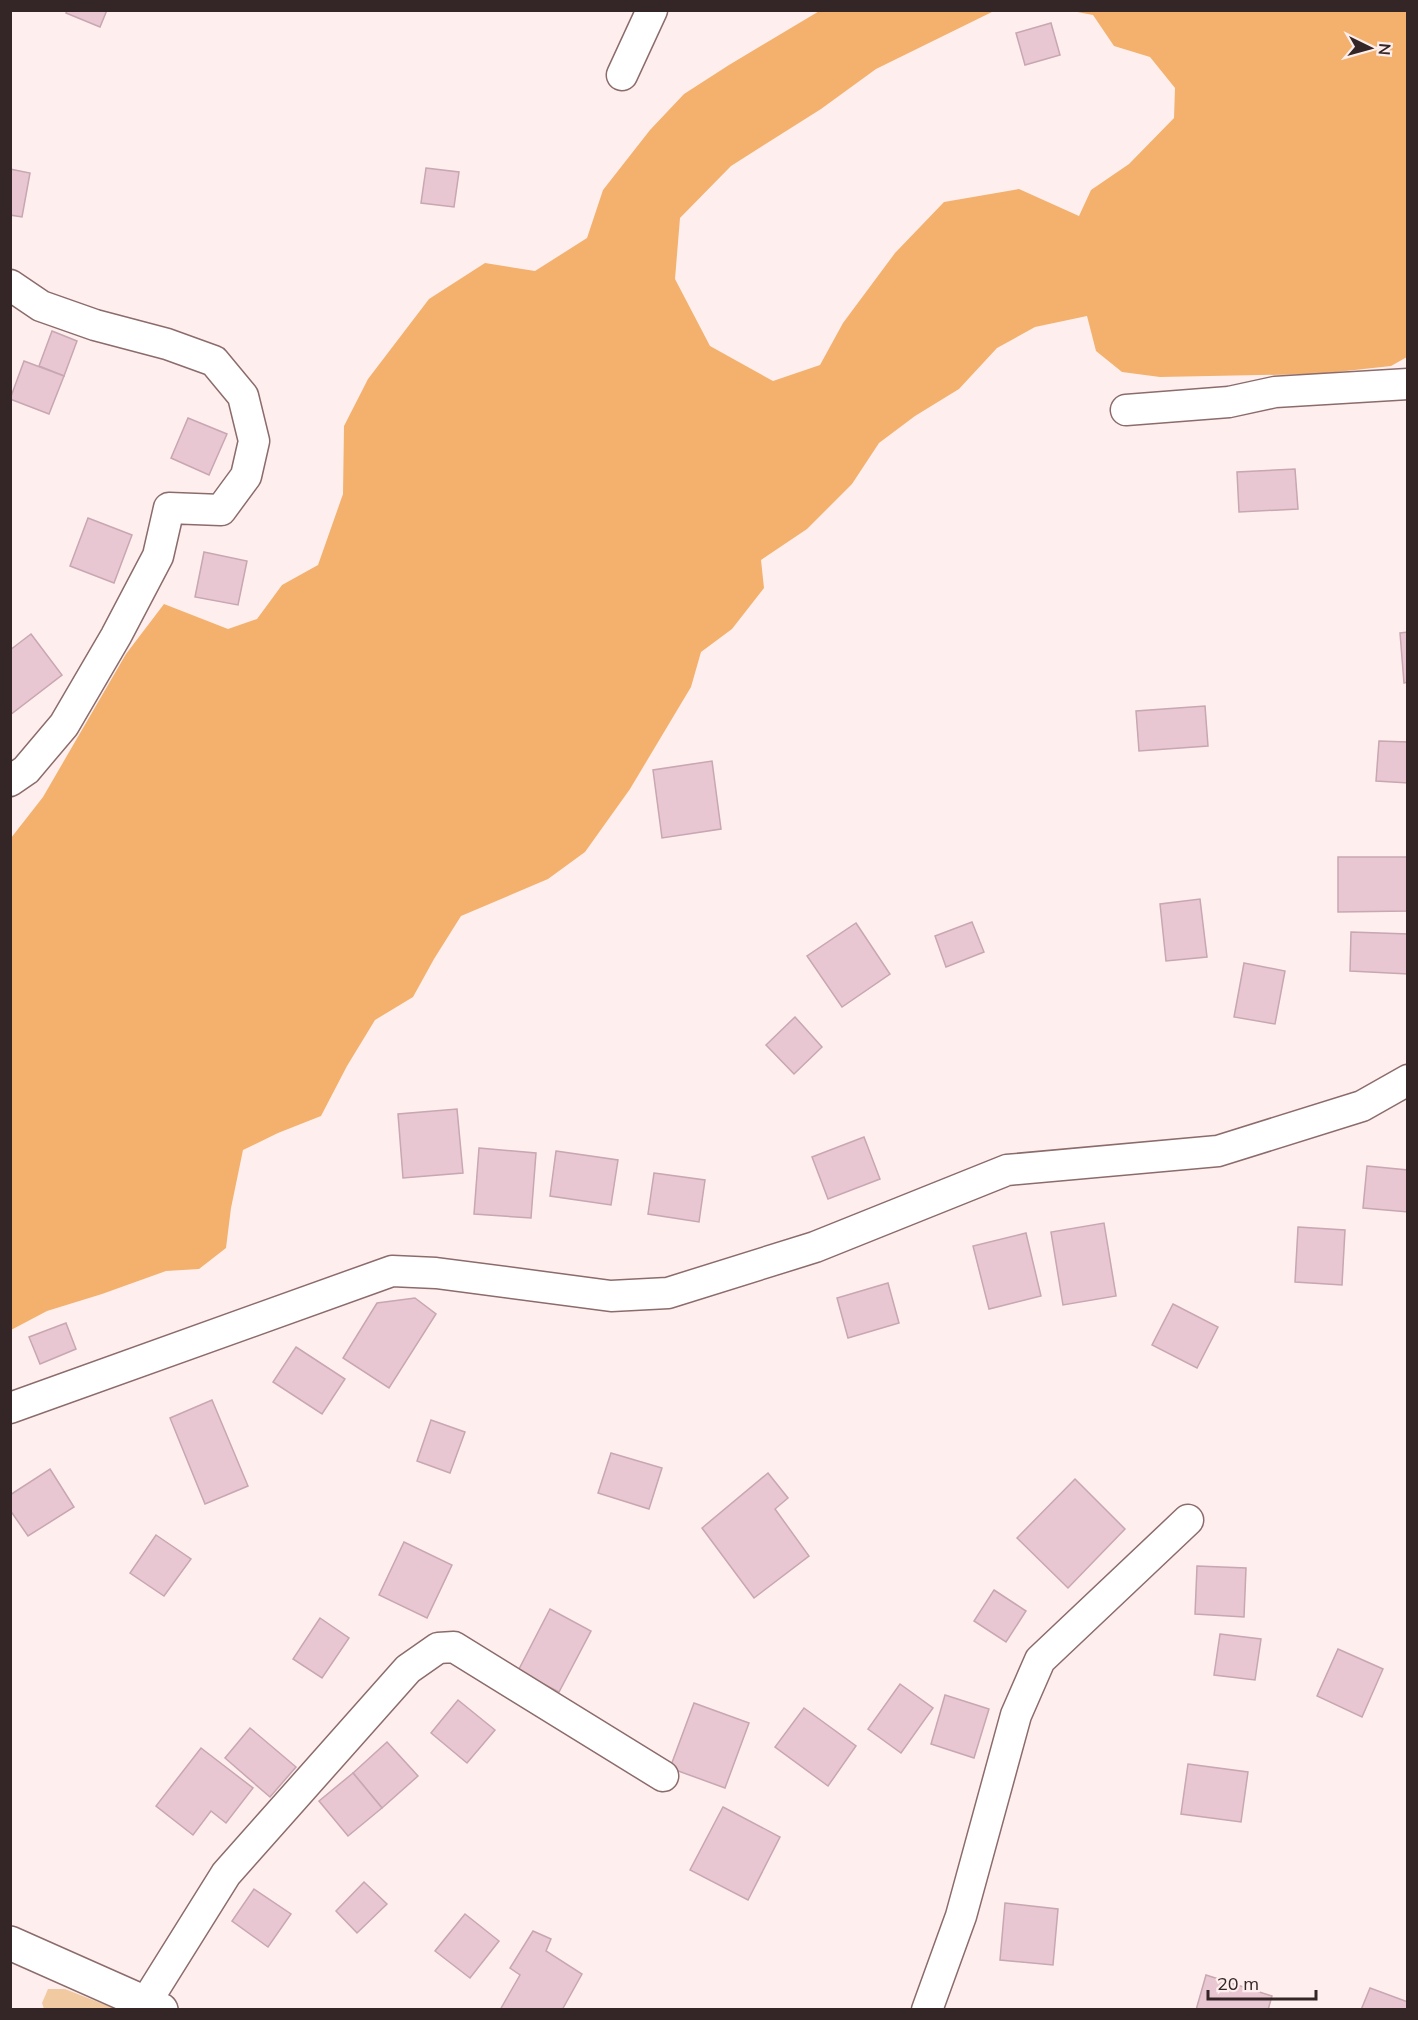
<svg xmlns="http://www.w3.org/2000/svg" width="1418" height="2020" font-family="Mulish,sans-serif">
<rect width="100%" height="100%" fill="#feefee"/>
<!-- green -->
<polygon fill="#f2caa2" points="48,1989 65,1989 116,2009 44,2009 42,2003"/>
<!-- forest -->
<polygon fill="#f3b16d" points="821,10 994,11 876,69 821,109 731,166 680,218 675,279 710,346 773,381 820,365 843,323 895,253 944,202 1019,189 1079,216 1091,190 1129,164 1174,118 1175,88 1150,57 1114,46 1093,15 1072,11 1407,10 1407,357 1391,366 1318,374 1160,377 1122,372 1096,351 1087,316 1035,327 997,348 959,389 915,416 879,443 852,484 807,529 761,560 764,588 732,629 701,652 691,687 630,789 585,852 548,879 461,916 434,959 413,997 375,1020 347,1066 321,1116 278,1133 243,1150 231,1208 226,1248 199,1269 166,1271 102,1294 47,1311 11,1330 11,838 43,797 126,654 164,604 228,629 257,619 282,585 318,565 343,494 344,426 368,379 429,299 485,263 535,271 587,238 603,190 650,130 684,94 729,65"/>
<!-- building -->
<g fill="#e8c6d2" stroke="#c8a6b2" stroke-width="1.5">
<polygon points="67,10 107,10 100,27 66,13"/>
<polygon points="1051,23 1060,55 1025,65 1016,33"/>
<polygon points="426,168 459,172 454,207 421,203"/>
<polygon points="10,169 30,173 22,217 10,215"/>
<polygon points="52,331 77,341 64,376 39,366"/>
<polygon points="24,361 64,376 49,414 10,399"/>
<polygon points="188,418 227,434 209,475 171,458"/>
<polygon points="1295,469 1298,509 1239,512 1237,472"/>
<polygon points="88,518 132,535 114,583 70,566"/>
<polygon points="204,552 247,561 238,605 195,597"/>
<polygon points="1408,632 1408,682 1404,683 1400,633"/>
<polygon points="31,634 62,675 10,715 10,650"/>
<polygon points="1205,706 1208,746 1139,751 1136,711"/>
<polygon points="1379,741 1408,742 1408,783 1376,781"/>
<polygon points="712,761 721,829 662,838 653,770"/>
<polygon points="1338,857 1408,857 1408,911 1338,912"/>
<polygon points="1200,899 1207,957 1166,961 1160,904"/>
<polygon points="972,922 984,952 946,967 935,936"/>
<polygon points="856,923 890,974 842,1007 807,956"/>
<polygon points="1351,932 1408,934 1408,974 1350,971"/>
<polygon points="1244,963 1285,971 1275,1024 1234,1017"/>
<polygon points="795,1017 822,1047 794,1074 766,1045"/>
<polygon points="457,1109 463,1173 403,1178 398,1114"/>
<polygon points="864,1137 880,1179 828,1199 812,1157"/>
<polygon points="479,1148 536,1153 531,1218 474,1214"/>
<polygon points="556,1151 618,1160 611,1205 550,1196"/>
<polygon points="1367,1166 1408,1170 1408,1212 1363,1208"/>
<polygon points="654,1173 705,1180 699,1222 648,1214"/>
<polygon points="1104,1223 1116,1296 1063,1305 1051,1232"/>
<polygon points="1298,1227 1345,1230 1342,1285 1295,1282"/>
<polygon points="1026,1233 1041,1296 989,1309 973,1246"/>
<polygon points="888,1283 899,1323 848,1338 837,1298"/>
<polygon points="415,1298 436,1314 389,1388 343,1358 377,1303"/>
<polygon points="1173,1304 1218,1327 1197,1368 1152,1345"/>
<polygon points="66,1323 76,1349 40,1364 29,1337"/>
<polygon points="296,1347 345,1379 322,1414 273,1382"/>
<polygon points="212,1400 248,1486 205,1504 170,1418"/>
<polygon points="431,1420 465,1432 450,1473 417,1461"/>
<polygon points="611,1453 662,1468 649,1509 598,1493"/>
<polygon points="50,1469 74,1507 28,1536 10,1510 10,1495"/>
<polygon points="768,1473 788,1498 775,1509 809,1556 754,1598 702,1528"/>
<polygon points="1075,1479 1125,1529 1068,1588 1017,1538"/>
<polygon points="156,1535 191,1559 164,1596 130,1573"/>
<polygon points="404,1542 452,1565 427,1618 379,1595"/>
<polygon points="1197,1566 1246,1568 1244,1617 1195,1614"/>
<polygon points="994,1590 1026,1611 1006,1642 974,1621"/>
<polygon points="550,1609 591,1631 559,1692 518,1671"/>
<polygon points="320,1618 349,1638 322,1678 293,1659"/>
<polygon points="1220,1634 1261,1639 1255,1680 1214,1675"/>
<polygon points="1338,1649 1383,1669 1362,1717 1317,1696"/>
<polygon points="900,1684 933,1708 901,1753 868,1729"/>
<polygon points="945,1695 989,1709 974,1758 931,1744"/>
<polygon points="458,1700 495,1730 467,1763 431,1733"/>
<polygon points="694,1703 749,1723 725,1788 670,1768"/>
<polygon points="804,1708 856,1746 828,1786 775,1747"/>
<polygon points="250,1728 296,1767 270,1797 225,1758"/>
<polygon points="387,1742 418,1776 382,1808 353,1773"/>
<polygon points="201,1748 253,1788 226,1823 211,1811 193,1835 156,1806"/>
<polygon points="1188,1764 1248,1772 1241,1822 1181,1814"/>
<polygon points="353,1773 382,1808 348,1836 319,1801"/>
<polygon points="723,1807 780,1837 748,1900 690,1870"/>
<polygon points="364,1882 387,1904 357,1933 336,1911"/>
<polygon points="254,1889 291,1914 268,1947 232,1921"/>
<polygon points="1005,1903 1058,1909 1053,1965 1000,1960"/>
<polygon points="465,1914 499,1941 470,1978 435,1951"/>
<polygon points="533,1931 551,1939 546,1951 582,1974 562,2010 500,2010 520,1975 510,1968"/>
<polygon points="1206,1975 1272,1996 1268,2010 1196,2010"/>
<polygon points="1370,1988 1408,2002 1408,2010 1361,2010"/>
</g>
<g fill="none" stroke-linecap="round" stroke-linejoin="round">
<!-- street casing -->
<g stroke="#8c6b6b" stroke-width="33">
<g id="street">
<polyline points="622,75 652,10"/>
<polyline points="10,285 41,306 95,325 167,344 214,361 243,396 254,441 246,476 221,510 169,508 158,556 116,636 64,725 26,770 10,781"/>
<polyline points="1126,410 1229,402 1275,392 1408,384"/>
<polyline points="10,1408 392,1271 436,1273 611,1296 668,1293 815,1247 1007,1170 1218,1151 1362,1106 1408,1080"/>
<polyline points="146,2002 226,1874 408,1669 438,1648 454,1647 663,1776"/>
<polyline points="927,2010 961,1916 1016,1715 1040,1660 1188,1520"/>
</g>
</g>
<!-- secondary casing -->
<g stroke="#8c6b6b" stroke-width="36">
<polyline id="secondary" points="10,1943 161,2010"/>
</g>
<!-- street -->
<use href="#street" stroke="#fff" stroke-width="30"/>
<!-- secondary -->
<use href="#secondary" stroke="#fff" stroke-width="33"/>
</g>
<!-- border -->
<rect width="1418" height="2020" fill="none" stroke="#342626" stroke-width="24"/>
<!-- north arrow -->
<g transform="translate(1370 48) rotate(95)" stroke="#feefee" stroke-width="4.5" paint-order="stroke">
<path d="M0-4.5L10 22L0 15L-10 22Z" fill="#342626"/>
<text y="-9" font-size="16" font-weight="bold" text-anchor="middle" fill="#342626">N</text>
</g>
<!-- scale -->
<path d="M1208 1990v9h108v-9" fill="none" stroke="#342626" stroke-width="3"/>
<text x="1217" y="1990" font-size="18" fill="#342626" stroke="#feefee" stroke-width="4.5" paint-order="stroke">20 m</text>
</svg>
